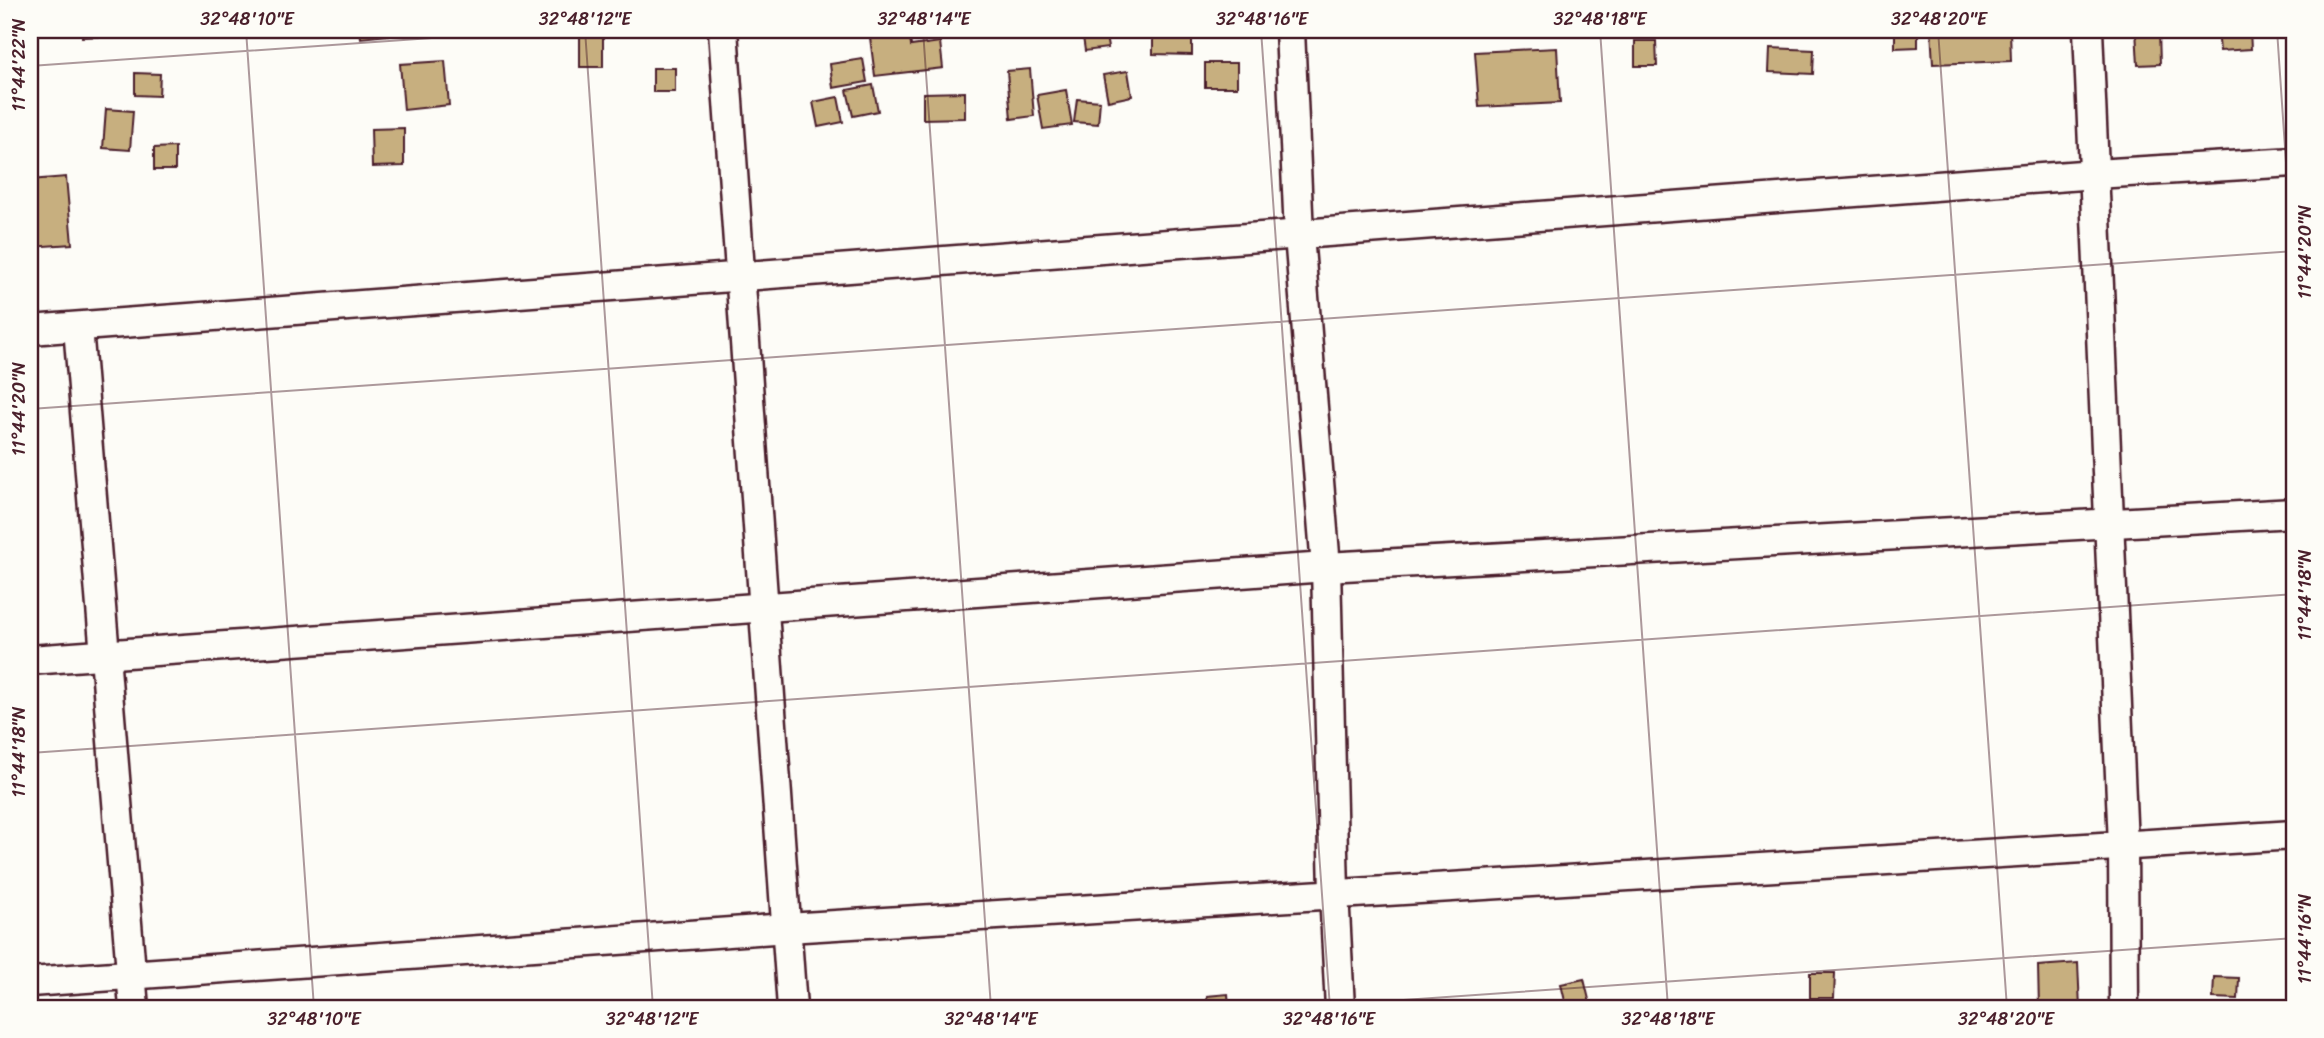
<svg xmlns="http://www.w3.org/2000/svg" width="2324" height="1038" font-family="Sriracha,sans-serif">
<rect width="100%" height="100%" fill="#fdfcf7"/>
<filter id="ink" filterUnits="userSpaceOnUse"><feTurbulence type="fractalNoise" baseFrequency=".0143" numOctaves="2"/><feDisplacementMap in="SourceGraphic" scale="14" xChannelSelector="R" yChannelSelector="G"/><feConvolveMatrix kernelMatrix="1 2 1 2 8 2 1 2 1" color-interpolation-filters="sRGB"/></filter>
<g filter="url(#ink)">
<!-- building -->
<g fill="#c7af7f" stroke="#4a1f2b" stroke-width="2">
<polygon points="82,30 165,30 165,34 82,37"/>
<polygon points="360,30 406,30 407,33 361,38"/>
<rect x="580" y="30" width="23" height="37"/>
<polygon points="869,30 909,30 911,46 940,42 943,68 875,76"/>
<polygon points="1082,30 1105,30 1108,48 1085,51"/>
<polygon points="1511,30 1538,30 1538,33 1512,36"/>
<polygon points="1895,30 1918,30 1918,47 1895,48"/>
<polygon points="1931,30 2010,30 2011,61 1933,64"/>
<polygon points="2136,30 2159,30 2160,64 2138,65"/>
<polygon points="2218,30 2250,30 2251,49 2220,51"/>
<polygon points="1153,31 1192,32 1192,55 1153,54"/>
<polygon points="1635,41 1656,41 1657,66 1635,66"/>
<polygon points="1557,48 1560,103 1479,107 1475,52"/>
<polygon points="1770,48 1814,50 1813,74 1769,72"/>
<polygon points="863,59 867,82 833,88 830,64"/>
<polygon points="445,61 449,105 404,110 400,64"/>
<rect x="1205" y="63" width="32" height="24"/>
<rect x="653" y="68" width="22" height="24"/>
<polygon points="1030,69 1034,116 1011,119 1007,71"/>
<polygon points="1128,71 1132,96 1108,101 1103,75"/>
<polygon points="135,73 160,74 159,96 135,95"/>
<polygon points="873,85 878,111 853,116 847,90"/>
<polygon points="1066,90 1072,125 1043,129 1037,95"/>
<polygon points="965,92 965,118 923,119 923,93"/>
<polygon points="838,97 843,122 818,127 813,102"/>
<polygon points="1077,99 1100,101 1098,124 1074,122"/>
<polygon points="106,109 133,111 130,150 103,148"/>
<polygon points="404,128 404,166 372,167 371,129"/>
<polygon points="175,147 175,170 154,170 154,148"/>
<polygon points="66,177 72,244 30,247 30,180"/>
<polygon points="2078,963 2080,1008 2039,1008 2038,966"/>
<polygon points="1810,973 1835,973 1834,998 1810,998"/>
<polygon points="2214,977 2239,978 2238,999 2213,998"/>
<polygon points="1584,979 1591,1008 1539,1008 1565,1001 1561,984"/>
<polygon points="1228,994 1229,1008 1208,1008 1207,996"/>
</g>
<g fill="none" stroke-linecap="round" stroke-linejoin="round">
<!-- minor casing -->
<g stroke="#4a1f2b" stroke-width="33">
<g id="minor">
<polyline points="723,30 792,1008"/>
<polyline points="1290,30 1299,235 1326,567 1334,892 1340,1008"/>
<polyline points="2088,30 2123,845 2124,1008"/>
<polyline points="78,327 134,1008"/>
<polyline points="30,330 2095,174 2294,162"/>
<polyline points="30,660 1326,567 2294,513"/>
<polyline points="30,982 787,928 2294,835"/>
</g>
</g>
<!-- minor -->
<use href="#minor" stroke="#fdfcf7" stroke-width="28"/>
</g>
</g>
<!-- ticks -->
<path fill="none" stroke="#4a1f2b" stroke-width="2" stroke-opacity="0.45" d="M 246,30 L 314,1008M 585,30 L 653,1008M 923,30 L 991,1008M 1261,30 L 1330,1008M 1600,30 L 1668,1008M 1938,30 L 2007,1008M 2277,30 L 2294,280M 30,66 L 547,30M 30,409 L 2294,251M 30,753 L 2294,594M 1288,1008 L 2294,938"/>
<!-- margin -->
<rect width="2324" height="1038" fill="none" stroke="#fdfcf7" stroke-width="77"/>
<rect x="38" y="38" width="2248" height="962" fill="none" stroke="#4a1f2b" stroke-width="2.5"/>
<g font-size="18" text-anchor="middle" fill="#4a1f2b">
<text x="247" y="25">32°48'10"E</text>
<text x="585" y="25">32°48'12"E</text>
<text x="924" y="25">32°48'14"E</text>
<text x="1262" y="25">32°48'16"E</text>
<text x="1600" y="25">32°48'18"E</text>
<text x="1939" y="25">32°48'20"E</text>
<text transform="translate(19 65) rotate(-90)" y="6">11°44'22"N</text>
<text transform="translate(2305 252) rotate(-90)" y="6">11°44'20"N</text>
<text transform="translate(19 409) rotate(-90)" y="6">11°44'20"N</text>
<text transform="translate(2305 595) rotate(-90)" y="6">11°44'18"N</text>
<text transform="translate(19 752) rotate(-90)" y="6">11°44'18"N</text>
<text transform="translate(2305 939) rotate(-90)" y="6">11°44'16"N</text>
<text x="314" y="1025">32°48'10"E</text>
<text x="652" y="1025">32°48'12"E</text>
<text x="991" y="1025">32°48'14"E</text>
<text x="1329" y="1025">32°48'16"E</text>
<text x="1668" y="1025">32°48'18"E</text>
<text x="2006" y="1025">32°48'20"E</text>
</g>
</svg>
